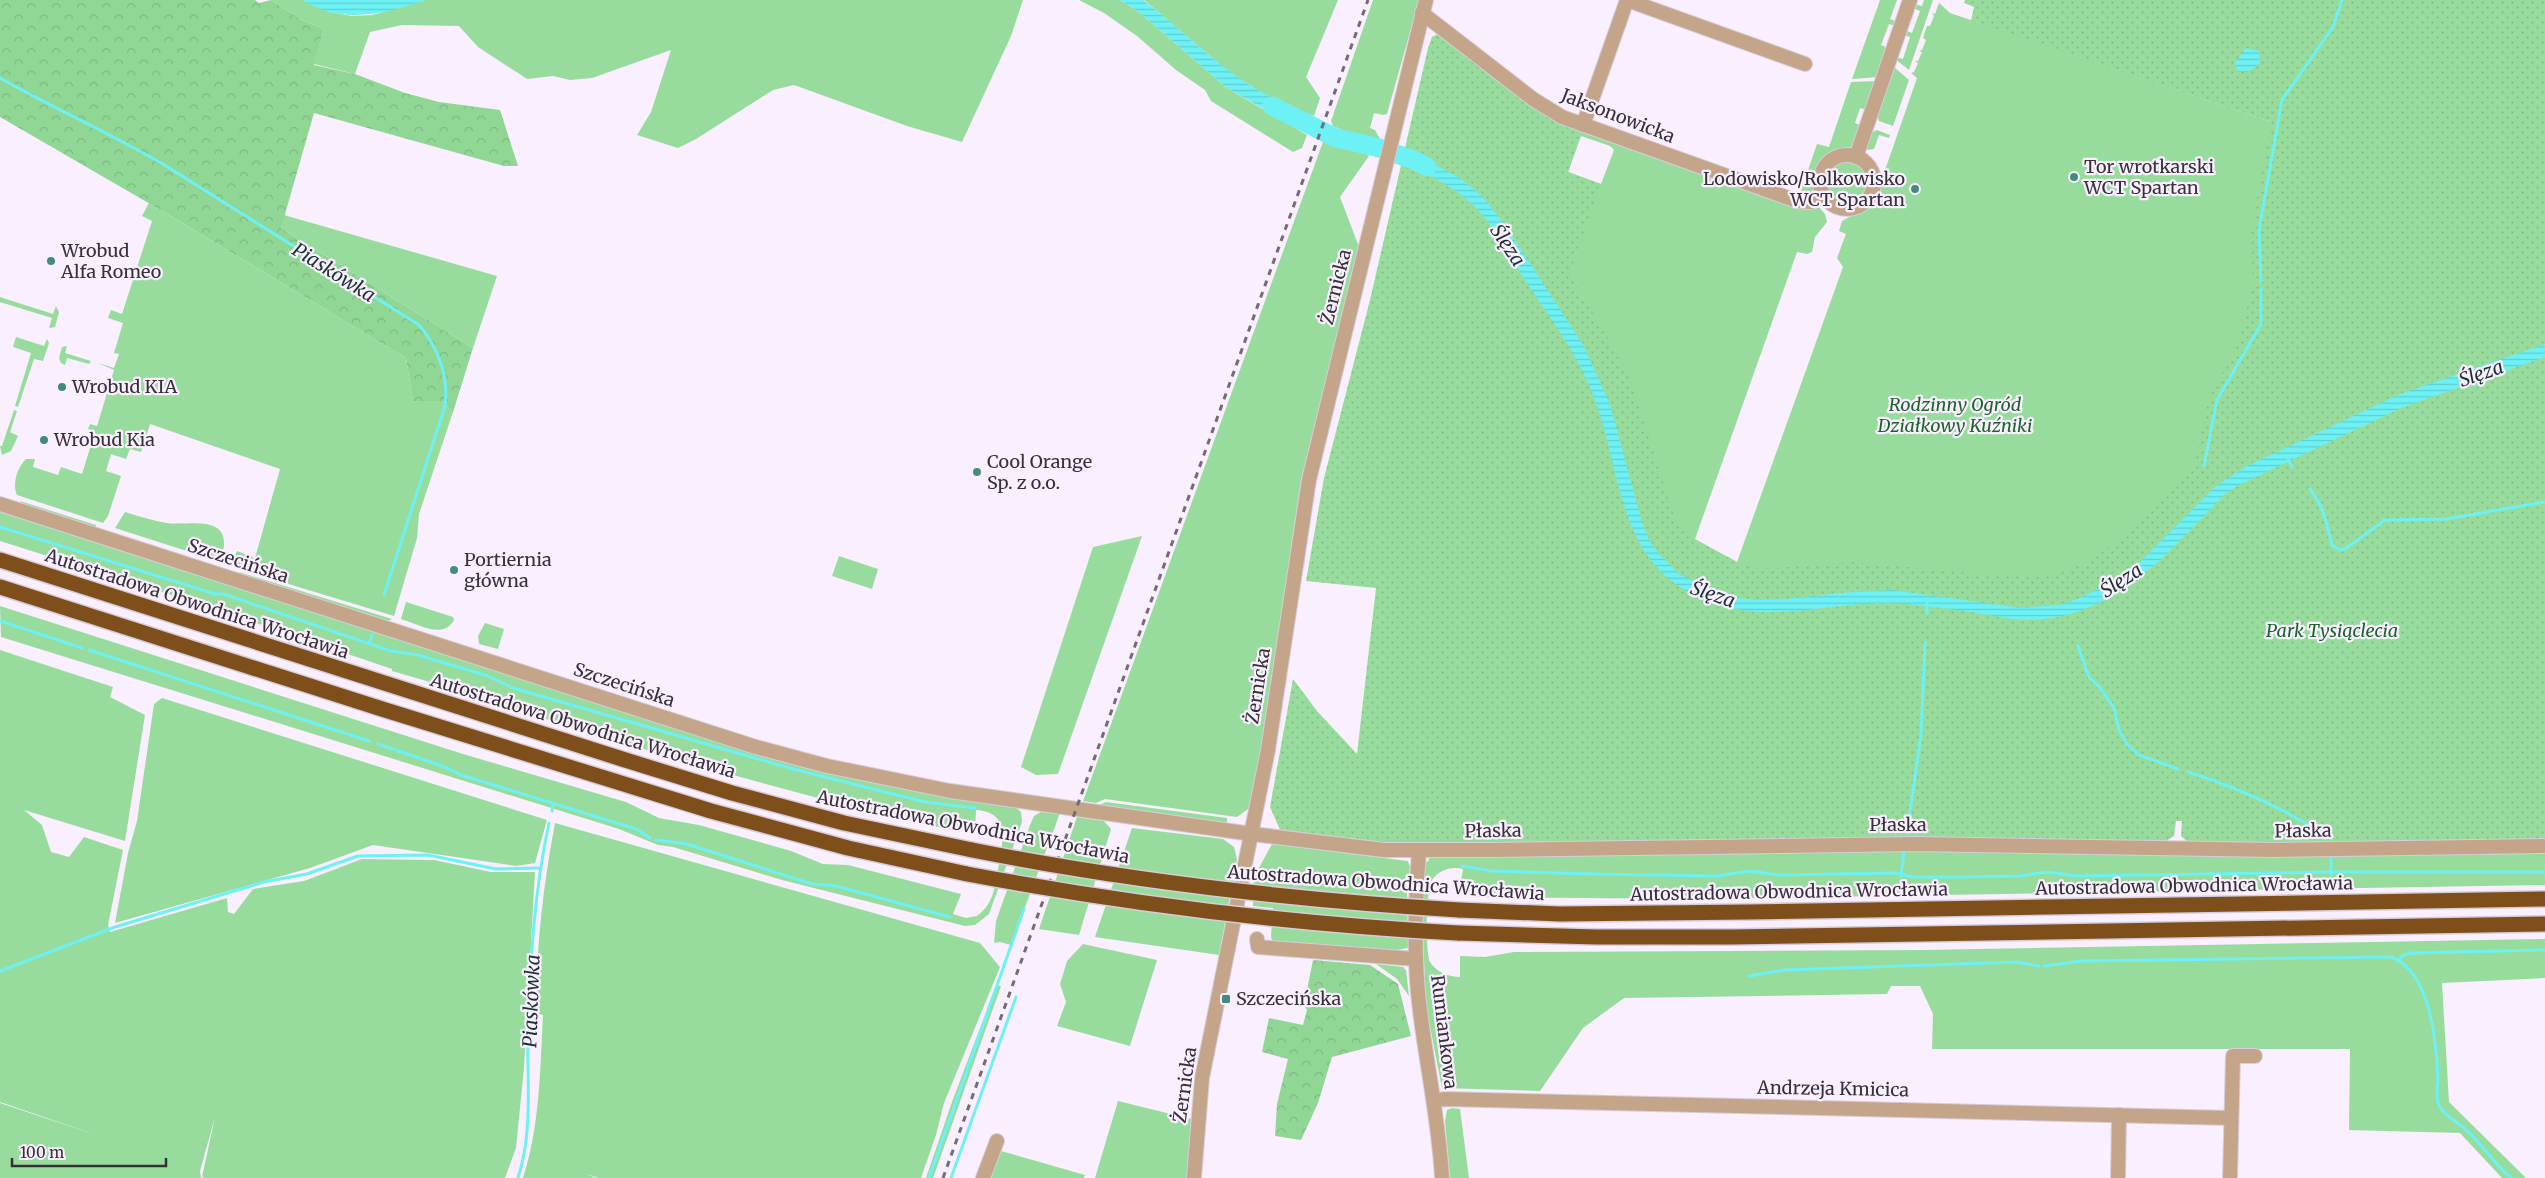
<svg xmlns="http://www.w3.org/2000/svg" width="2545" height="1178" font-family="Merriweather,serif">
<defs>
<pattern id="forest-crowns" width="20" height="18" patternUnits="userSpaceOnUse" patternTransform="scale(1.25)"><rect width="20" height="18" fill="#90d796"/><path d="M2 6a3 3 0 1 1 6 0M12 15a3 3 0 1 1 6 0" fill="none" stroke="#7db982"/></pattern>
<pattern id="park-dots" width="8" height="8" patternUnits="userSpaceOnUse" patternTransform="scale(1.25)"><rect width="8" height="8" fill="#98dc9d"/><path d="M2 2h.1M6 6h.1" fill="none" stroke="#84bd88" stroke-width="1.8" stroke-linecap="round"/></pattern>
<pattern id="water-rules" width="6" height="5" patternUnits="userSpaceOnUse" patternTransform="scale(1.25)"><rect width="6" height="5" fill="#6df1f4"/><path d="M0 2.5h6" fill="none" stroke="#5fcfd2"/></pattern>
</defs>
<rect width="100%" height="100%" fill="#f9effe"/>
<!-- green -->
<g fill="#98dc9d" fill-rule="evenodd">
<polygon points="271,0 303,0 330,12 352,16 372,15 425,0 1023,0 1011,36 962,142 907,126 794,85 773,90 696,139 678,148 637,135 651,112 671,50 592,78 570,80 553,76 527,79 478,47 459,26 402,25 370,32 355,74 314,64 324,29 302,20"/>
<polygon points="1079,0 1120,0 1140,13 1227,88 1307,135 1302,148 1293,152 1211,101 1205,90 1176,70 1137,36 1104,13"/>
<polygon points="1144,0 1338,0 1306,77 1320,98 1314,116 1274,100 1231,74"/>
<path d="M 1373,0 L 1419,0 L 1387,114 L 1383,115 L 1374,113 L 1370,128 L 1375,130 L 1380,139 C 1365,143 1347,132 1333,126 L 1331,121 Z"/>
<polygon points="1880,0 1897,0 1890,19 1898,22 1896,26 1889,24 1881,45 1888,48 1879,77 1852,79"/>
<polygon points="1924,0 1933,0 1909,70 1895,59 1896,57 1903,59 1910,37 1904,35 1905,30 1912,33 1920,11 1913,8 1914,4 1922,6"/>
<path d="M 1936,0 L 1950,13 L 2271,122 L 2545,0 L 2116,580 L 1717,591 L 1408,140 L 1432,37 L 1442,32 L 1529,101 L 1812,206 L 1818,206 L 1825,214 L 1827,222 L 1815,237 L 1812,252 L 1807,254 L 1797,252 L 1695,539 L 1737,562 L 1843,267 L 1837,258 L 1846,234 L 1839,231 L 1842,221 L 1866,208 L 1876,196 L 1917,78 L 1911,73 L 1914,72 L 1918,63 L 1915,61 L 1918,61 L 1922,52 L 1919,51 L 1922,50 L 1926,40 L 1923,38 L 1927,26 L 1930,26 L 1934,16 L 1932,13 L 1935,14 L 1939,3 ZM 1581,136 L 1610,146 L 1614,150 L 1601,184 L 1568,172 Z"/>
<polygon points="1893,66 1909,80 1893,126 1879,121 1877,115"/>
<path d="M 1877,81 L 1867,110 L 1860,108 L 1855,123 L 1862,126 L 1854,145 C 1844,154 1829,151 1821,164 C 1812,178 1821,195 1799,197 L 1817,144 L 1829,147 L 1851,82 Z"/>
<polygon points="1877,130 1890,135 1889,138 1879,135 1874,149 1868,150 1866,148 1870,133"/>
<polygon points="1324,139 1364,152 1369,156 1340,197 1359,247 1301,480 1257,781 1248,809 1237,817 1105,799 1096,803 1083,801"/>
<circle cx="1848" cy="181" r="22"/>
<path d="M 149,203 L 406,358 L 413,400 L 442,401 L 453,412 L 419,514 L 417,538 L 394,616 L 236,568 L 234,558 L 237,551 L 255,558 L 280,469 L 150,424 L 141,452 L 130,449 L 126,459 L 111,454 L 106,471 L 121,476 L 108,516 L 103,523 L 17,495 C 12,485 17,467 26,459 L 35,459 L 33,467 L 58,475 L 61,467 L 82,474 L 95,432 L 88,429 L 90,424 L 97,426 L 114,370 L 98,363 L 114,368 L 119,354 L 114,353 L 123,323 L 108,318 L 111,310 L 122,314 L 152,221 L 142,216 Z"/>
<polygon points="284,215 497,276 473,348 281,228"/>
<polygon points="0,297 53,314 56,306 59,312 55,327 49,328 52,318 0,302"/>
<polygon points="16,337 44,346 47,339 49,343 43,361 34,359 18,407 15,406 31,353 13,347"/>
<polygon points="67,346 65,353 91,361 89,364 67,358 65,365 61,363 59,358 62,347"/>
<polygon points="14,410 17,411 10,432 18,436 11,451 2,455 0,446 2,446"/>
<polygon points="20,501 96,525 96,527 91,528 24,505"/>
<path d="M 0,512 L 770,758 L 887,785 L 1015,806 L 1021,812 L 1022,822 L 989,914 L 975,925 L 965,926 L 782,880 L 673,847 L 658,845 L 619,829 L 1,637 L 0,606 L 463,754 L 626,802 L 659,818 L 699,825 L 791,851 L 823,864 L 848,865 L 961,894 L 953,914 L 966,918 L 977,916 C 995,903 995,884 999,864 C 1003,840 1010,812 976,810 L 975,832 L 961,830 L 960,832 C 799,797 642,750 485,700 L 486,695 L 480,693 L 478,696 L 392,671 L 392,669 L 212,608 L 0,541 Z"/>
<path d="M 125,512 C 139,516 153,521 167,523 C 186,526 225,515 224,544 C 224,551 221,557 215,560 L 115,528 Z"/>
<polygon points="1142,536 1058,774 1036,775 1021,767 1093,547"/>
<polygon points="839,556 878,569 872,589 832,576"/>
<polygon points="239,572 392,619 386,622 243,576"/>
<path d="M 406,602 L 453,617 L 454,620 C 443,640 418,624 401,619 Z"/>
<polygon points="485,623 504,629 498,649 479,644 478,636"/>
<polygon points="0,650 113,687 110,697 145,715 125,841 24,810 42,825 51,852 69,857 84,837 123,850 108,925 110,932 227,898 228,912 234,914 253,889 304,881 362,859 434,860 491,872 535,872 524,1068 516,1148 505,1178 205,1178 202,1177 215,1117 200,1171 201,1178 0,1178 0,1103 99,1136 0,1102"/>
<polygon points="162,698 547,820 535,863 516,866 373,845 310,868 115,923 128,853 137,821 154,704"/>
<polygon points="1106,802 1227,818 1227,824 1097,806"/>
<polygon points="1041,812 1060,813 1011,945 1000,942 994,943 996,921 1030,825 1034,816"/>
<polygon points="1077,817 1104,821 1111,829 1079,935 1039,929"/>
<path d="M 555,823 L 980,943 L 1000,967 L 944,1103 L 936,1135 L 921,1178 L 598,1178 L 587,1174 L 595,1178 L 523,1178 C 540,1125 540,1070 543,1015 L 536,1013 C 536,949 543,886 555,823 Z"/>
<polygon points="1132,828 1223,839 1234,847 1237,859 1219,955 1095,937"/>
<polygon points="1272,844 1408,861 1410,867 1407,890 1408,948 1397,950 1396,953 1272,942 1271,936 1273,908 1253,906 1254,877"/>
<path d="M 1737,850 L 2545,851 L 2545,885 L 1702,899 L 1471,897 L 1471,893 L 1459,891 L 1463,869 C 1451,866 1439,870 1432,880 C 1426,890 1425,952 1430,962 C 1436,972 1449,977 1460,977 L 1460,956 L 1485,957 L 1514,952 L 1923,950 L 2545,939 L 2545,978 L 2442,983 L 2449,1102 L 2526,1178 L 2502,1178 L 2460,1133 L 2349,1130 L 2350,1049 L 1932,1049 L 1933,1014 L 1920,986 L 1891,986 L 1887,994 L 1624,998 L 1583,1028 L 1540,1091 L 1442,1088 L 1426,1006 L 1421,891 L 1425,862 L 1429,861 L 1428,859 L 1433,857 Z"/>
<polygon points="1083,944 1157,960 1130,1046 1057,1026 1066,1002 1060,984 1067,961"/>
<polygon points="1376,964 1403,967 1406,970 1409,996 1397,979"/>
<polygon points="996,986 1001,986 933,1178 926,1178 952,1102"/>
<polygon points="1118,1101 1191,1119 1188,1178 1095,1178"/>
<polygon points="1452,1108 1460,1109 1469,1178 1450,1178 1445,1121 1447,1110"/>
<polygon points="1001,1151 1085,1175 1084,1178 991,1178"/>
</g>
<!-- forest -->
<g fill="url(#forest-crowns)">
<polygon points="0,0 255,0 259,3 271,0 302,20 324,29 314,65 355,74 405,93 439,102 500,110 518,166 504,166 314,113 281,228 473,348 453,412 442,401 413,401 406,358 164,212 0,117"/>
<polygon points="1313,960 1370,965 1398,984 1411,1036 1332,1057 1318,1103 1301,1140 1275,1136 1277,1104 1288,1059 1262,1052 1269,1018 1303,1025 1307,1010 1304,1005"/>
</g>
<!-- park -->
<polygon fill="url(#park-dots)" points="1965,0 2545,0 2545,841 2292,845 2189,843 2181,836 2182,821 2176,821 2174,836 2163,843 1399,846 1281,832 1270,807 1293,679 1317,711 1357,754 1376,588 1306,581 1324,478 1370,300 1428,48 1432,37 1442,32 1583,129 1568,172 1601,184 1569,274 1614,348 1632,384 1674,516 1694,539 1737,562 1762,569 1853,562 2001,576 2038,577 2068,570 2090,561 2130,531 2194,466 2209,397 2237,346 2253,284 2251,234 2271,122 1971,21 1974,7 1964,3"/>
<!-- water -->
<g fill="url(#water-rules)">
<path d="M 303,0 L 425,0 C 385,14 341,25 303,0 Z"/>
<path d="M 1120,0 L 1143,0 C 1198,42 1231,84 1298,109 L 1290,124 L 1227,88 L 1140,13 Z"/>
<polygon points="2246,48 2259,51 2260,63 2248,72 2238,72 2235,63"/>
<path d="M 1406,150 L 1460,178 L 1482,196 L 1505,225 L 1582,343 L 1610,404 L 1641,519 L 1649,540 L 1659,554 L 1680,575 L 1738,598 L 1756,600 L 1787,599 L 1839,593 L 1892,590 L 2021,608 L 2058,605 L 2075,600 L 2116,580 L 2131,571 L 2216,486 L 2247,466 L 2400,394 L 2545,344 L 2545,357 L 2401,408 L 2237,486 L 2224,495 C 2168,553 2115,619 2028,620 C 2010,620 1990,615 1972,612 C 1950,609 1928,606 1906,604 C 1843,598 1779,625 1717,604 C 1610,570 1626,470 1589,385 C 1573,347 1547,314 1525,280 C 1508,254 1494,224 1471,203 C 1452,186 1432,177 1410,166 L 1407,167 L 1403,162 Z"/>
</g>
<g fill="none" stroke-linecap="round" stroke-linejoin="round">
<!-- stream -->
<g stroke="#6df1f4" stroke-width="3">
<path d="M 0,78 C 55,109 112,134 166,166 L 419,325 C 438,347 449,377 445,406 L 384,595"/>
<polyline points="2261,282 2259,230 2282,100 2333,27 2342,0"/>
<polyline points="2288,459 2292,467"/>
<polyline points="2204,466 2217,400 2261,324 2261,289"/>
<path d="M 2310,489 C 2325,509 2326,522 2332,545 L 2340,550 L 2345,549 L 2385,520 L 2446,519 L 2545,502"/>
<polyline points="0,527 215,594 223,594 391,651 418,655 488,676 513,688 793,769 925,802 975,808"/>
<polyline points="1927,613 1927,603"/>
<polyline points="0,621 82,648"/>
<polyline points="369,644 372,635"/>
<polyline points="2078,646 2089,677 2101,689 2114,708 2119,730 2127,744 2139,755 2178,769"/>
<polyline points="89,650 369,741"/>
<polyline points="378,744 445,767 461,775 636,829 650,838"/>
<path d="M 2188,772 C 2239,788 2286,809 2331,839"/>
<polyline points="552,811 553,803"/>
<polyline points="1907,833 1921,735 1925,643"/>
<polyline points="656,840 687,844 812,884 836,886 950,917"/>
<polyline points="2331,858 2331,875"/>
<polyline points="1462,866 1492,871 1591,874 1717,876 1750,871 1778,875 1896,873 1912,877 1953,877 2020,876 2046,872 2077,876 2331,872 2545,872"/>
<polyline points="1901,876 1904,852"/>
<polyline points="2398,960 2404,955 2412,953 2545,950"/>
<path d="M 2044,966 L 2081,961 L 2391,957 C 2431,972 2436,1041 2438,1078 C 2438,1087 2435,1097 2439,1105 C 2443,1115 2456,1121 2464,1128 C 2481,1142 2493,1163 2511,1178"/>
<polyline points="0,971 115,927 264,882 307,874 358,856 428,855 496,869 539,868"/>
<polyline points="1749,976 1784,970 2016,962 2039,966"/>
<path d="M 518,1178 C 533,1132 527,1082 528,1035 C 530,964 534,892 549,823"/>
<polyline points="929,1178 1024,909"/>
<polyline points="951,1178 1016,997"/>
</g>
<!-- river -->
<polyline stroke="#6df1f4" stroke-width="19" points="1272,106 1336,138 1376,147 1414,160 1427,167"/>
<!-- minor casing -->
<g stroke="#d6cdda" stroke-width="16">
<g id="minor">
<polyline points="1627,0 1805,64"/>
<polyline points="1422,13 1533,99 1562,117 1797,201 1811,202 1824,195"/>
<polyline points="1583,125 1627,0"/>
<circle cx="1847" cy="182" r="27"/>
<polyline points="1856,157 1910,0"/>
<polyline points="0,504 756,747 827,766 950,791 1252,834 1384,850 1496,850 1916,844 2275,850 2545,846"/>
<path d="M 1419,851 C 1415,904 1413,958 1420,1011 C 1427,1067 1439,1122 1442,1178"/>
<polyline points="1257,939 1258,947 1416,959"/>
<polyline points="1434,1101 1444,1099 2231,1118"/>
<polyline points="983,1178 997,1141"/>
<polyline points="1194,1178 1202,1078 1268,750 1309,480 1426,0"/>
<polyline points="2118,1178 2119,1115"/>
<polyline points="2230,1178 2233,1056 2255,1056"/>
</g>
</g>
<!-- highway casing -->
<g stroke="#d6cdda" stroke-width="18">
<g id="highway">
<polyline points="0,560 622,759 732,793 844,823 972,850"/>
<polyline points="0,587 382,709 711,811 848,848 967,874"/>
<polyline points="1459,910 1560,914 1748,912 2545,899"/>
<polyline points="1458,933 1597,937 1731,937 2545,924"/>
</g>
</g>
<!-- minor -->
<use href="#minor" stroke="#c4a58a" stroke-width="14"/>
<!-- highway -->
<use href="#highway" stroke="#7f4f1b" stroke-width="15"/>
<!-- rail -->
<polyline stroke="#736c76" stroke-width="3" stroke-dasharray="6 6" stroke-linecap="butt" points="943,1178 1368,0"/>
<!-- highway-bridge casing -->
<g stroke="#d6cdda" stroke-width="18" stroke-linecap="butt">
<g id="highway-bridge">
<path d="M 972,850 C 1133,882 1295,900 1459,910"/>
<path d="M 967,874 C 1133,905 1290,924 1458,933"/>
</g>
</g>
<!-- highway-bridge -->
<use href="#highway-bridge" stroke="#7f4f1b" stroke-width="15"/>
</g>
<!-- markers -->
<g fill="#458a80" stroke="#f9effe" stroke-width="2">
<circle cx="2074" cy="177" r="5"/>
<circle cx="1915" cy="189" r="5"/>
<circle cx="51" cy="261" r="5"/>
<circle cx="62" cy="387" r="5"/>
<circle cx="44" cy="440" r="5"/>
<circle cx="977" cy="472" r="5"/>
<circle cx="454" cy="570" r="5"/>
<rect x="1221" y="994" width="10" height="10" rx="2.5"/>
</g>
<g text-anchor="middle" stroke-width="4.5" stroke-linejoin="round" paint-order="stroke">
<!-- street labels -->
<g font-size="18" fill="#363138" stroke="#f9effe">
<text transform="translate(1618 116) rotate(21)" y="6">Jaksonowicka</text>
<text transform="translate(1336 287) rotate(-76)" y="6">Żernicka</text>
<text transform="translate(238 561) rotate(18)" y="6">Szczecińska</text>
<text transform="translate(197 604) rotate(18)" y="6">Autostradowa Obwodnica Wrocławia</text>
<text transform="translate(624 685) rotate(18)" y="6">Szczecińska</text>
<text transform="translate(1258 686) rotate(-81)" y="6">Żernicka</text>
<text transform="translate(583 726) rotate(17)" y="6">Autostradowa Obwodnica Wrocławia</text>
<text x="1898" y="831">Płaska</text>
<text transform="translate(973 827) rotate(11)" y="6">Autostradowa Obwodnica Wrocławia</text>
<text transform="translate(1493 831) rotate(-1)" y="6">Płaska</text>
<text transform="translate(2303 831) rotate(-1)" y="6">Płaska</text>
<text transform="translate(1386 883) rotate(4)" y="6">Autostradowa Obwodnica Wrocławia</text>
<text transform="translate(2194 886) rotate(-1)" y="6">Autostradowa Obwodnica Wrocławia</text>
<text transform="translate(1789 892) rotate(-1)" y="6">Autostradowa Obwodnica Wrocławia</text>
<text transform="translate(1444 1032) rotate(83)" y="6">Rumiankowa</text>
<text transform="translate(1185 1085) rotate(-82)" y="6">Żernicka</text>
<text transform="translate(1833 1089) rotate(1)" y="6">Andrzeja Kmicica</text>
</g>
<!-- poi labels -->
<g font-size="18" fill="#363138" stroke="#f9effe" text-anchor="start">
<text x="2084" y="173">Tor wrotkarski<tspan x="2084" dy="21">WCT Spartan</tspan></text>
<text x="1905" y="185" text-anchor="end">Lodowisko/Rolkowisko<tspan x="1905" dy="21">WCT Spartan</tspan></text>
<text x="61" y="257">Wrobud<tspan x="61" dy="21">Alfa Romeo</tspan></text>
<text x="72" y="393">Wrobud KIA</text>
<text x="54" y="446">Wrobud Kia</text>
<text x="987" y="468">Cool Orange<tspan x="987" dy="21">Sp. z o.o.</tspan></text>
<text x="464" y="566">Portiernia<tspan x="464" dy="21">główna</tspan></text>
<text x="1236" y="1005">Szczecińska</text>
</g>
<!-- park labels -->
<g font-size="18" font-style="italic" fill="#1b6429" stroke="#f9effe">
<text x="1955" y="411">Rodzinny Ogród<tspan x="1955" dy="21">Działkowy Kuźniki</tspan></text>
<text x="2332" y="637">Park Tysiąclecia</text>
</g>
<!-- water labels -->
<g font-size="19" font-style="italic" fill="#1b3233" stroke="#f9effe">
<text transform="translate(1508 245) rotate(56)" y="7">Ślęza</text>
<text transform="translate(334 272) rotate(32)" y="7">Piaskówka</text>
<text transform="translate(2481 373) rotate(-19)" y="7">Ślęza</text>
<text transform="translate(2121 580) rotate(-33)" y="7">Ślęza</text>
<text transform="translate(1713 594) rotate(19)" y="7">Ślęza</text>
<text transform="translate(531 1001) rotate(-88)" y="7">Piaskówka</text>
</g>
</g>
<!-- scale -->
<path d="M12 1158v8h154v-8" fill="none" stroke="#363138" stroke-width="2.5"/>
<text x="20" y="1158" font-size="15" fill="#363138" stroke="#f9effe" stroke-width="4" paint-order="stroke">100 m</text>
</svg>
